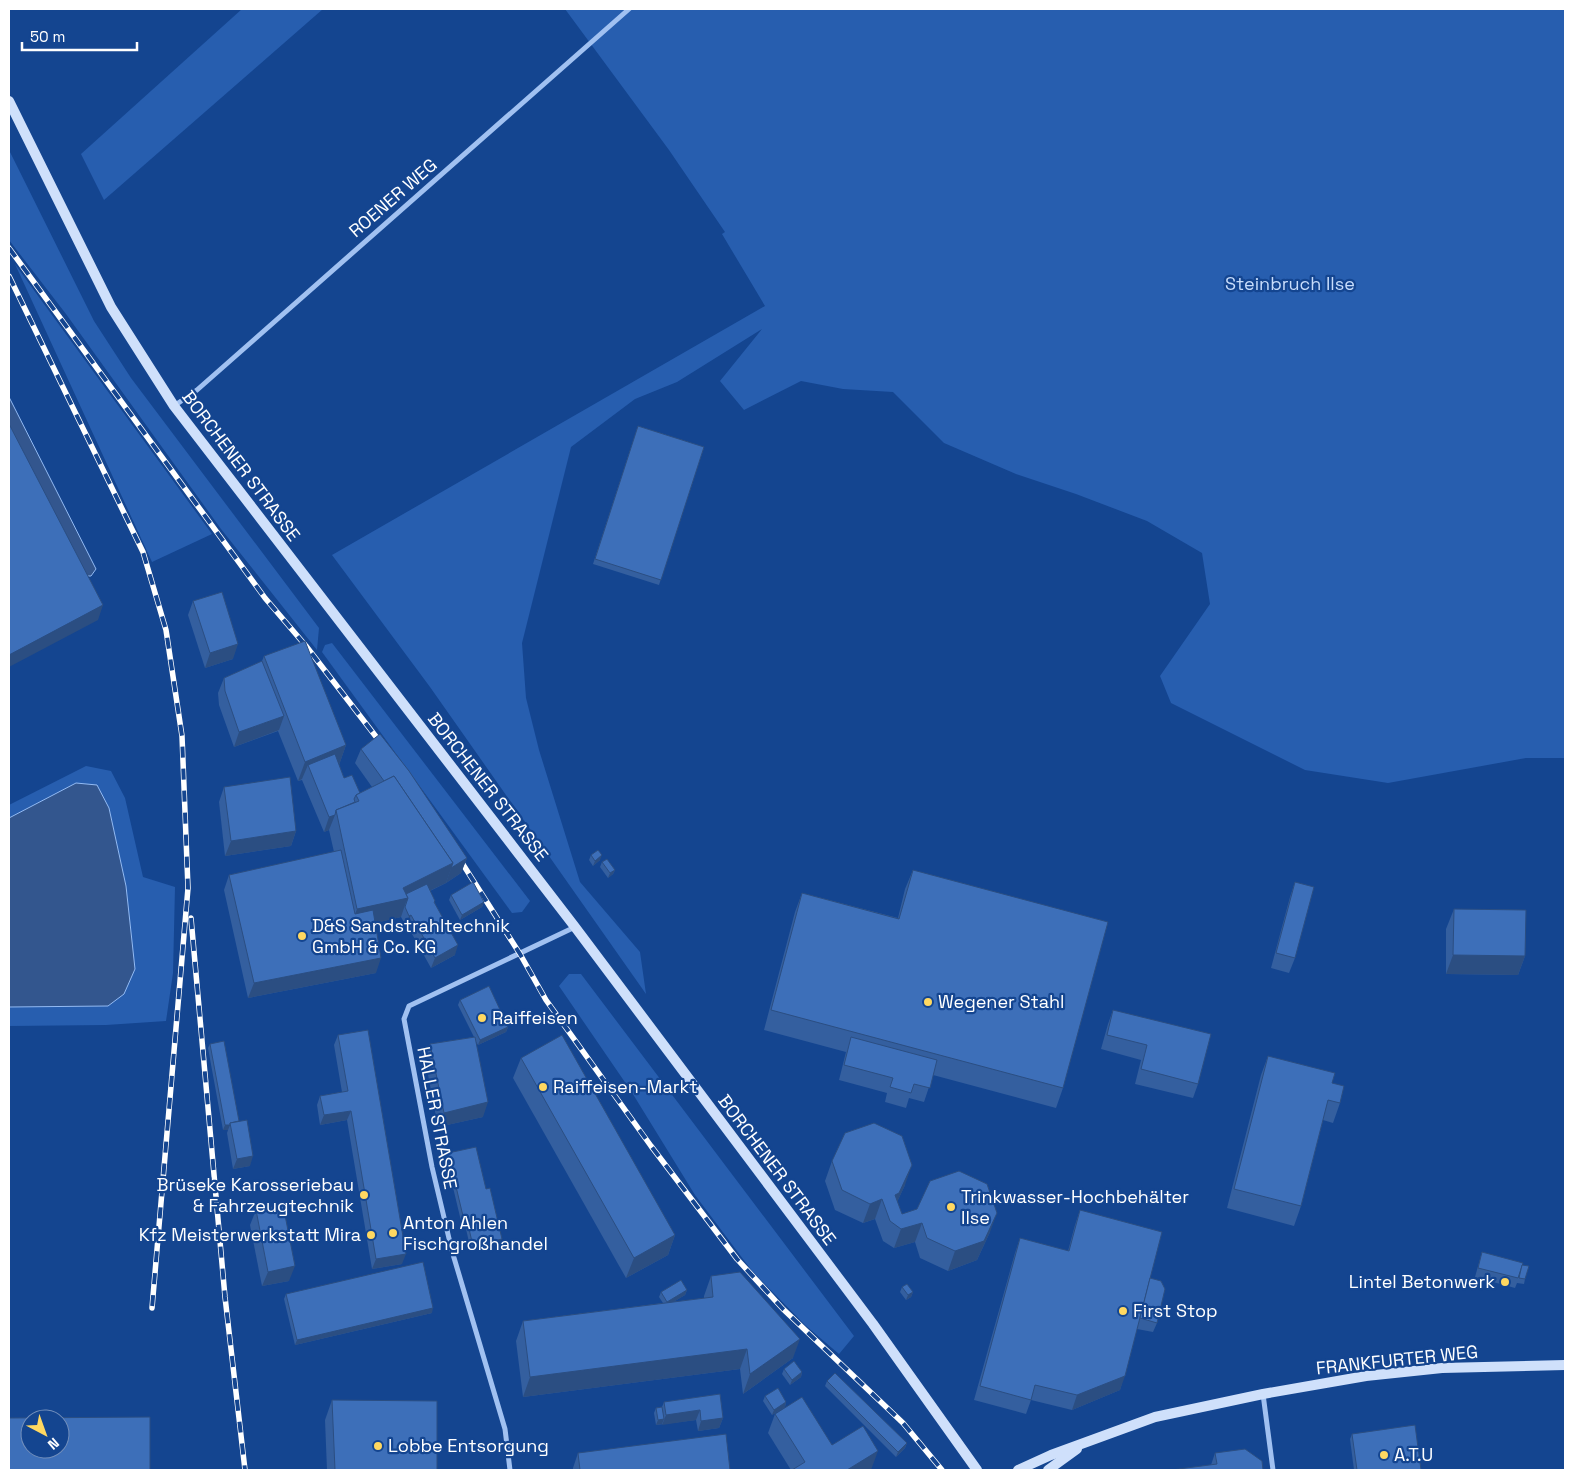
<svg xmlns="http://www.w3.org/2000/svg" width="1574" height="1479" font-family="'Space Grotesk',sans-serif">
<rect width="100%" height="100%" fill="#144590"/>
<!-- green -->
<g fill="#275eaf">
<polygon points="242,9 323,9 104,200 81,154"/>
<polygon points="565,9 1565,9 1565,758 1526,758 1388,783 1305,770 1171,703 1160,676 1210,604 1202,553 1147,521 1076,494 1016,474 944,443 893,392 843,389 801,381 744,410 720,381 762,329 677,382 635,399 571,447 522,643 526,698 539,750 580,882 640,952 646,994 430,687 332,555 765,306 722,234 725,232 669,150"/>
<polygon points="9,150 94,321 131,378 319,628 317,650 221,529 66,314 9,240"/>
<polygon points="15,264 41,300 212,534 152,562"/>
<polygon points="332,643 530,901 522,912 512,913 322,652 325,645"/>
<polygon points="86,766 111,771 125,798 143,877 175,887 173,973 166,1021 106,1025 9,1026 9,1007 108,1006 135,969 126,886 109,808 76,783 9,818 9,805"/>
<polygon points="569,974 581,974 854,1336 839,1354 805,1325 752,1271 695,1195 631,1091 559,986"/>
</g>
<!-- water -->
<g fill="#33568e" stroke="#93bbf4">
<polygon points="9,397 96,569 91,576 83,576 9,426"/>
<polygon points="76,783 97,785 109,808 126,886 135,969 124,994 108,1006 9,1007 9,818"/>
</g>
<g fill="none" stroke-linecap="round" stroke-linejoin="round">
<!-- street -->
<g stroke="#a1c1f1" stroke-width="5">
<polyline points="174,406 197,390 629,9"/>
<polyline points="1263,1394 1273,1470"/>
<polyline points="510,1470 505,1429 452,1251 432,1167 404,1019 409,1006 575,927"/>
</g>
<!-- secondary -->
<g stroke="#cfe0fb" stroke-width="10">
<polyline points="9,101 111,307 174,406 575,927 873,1324 977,1470"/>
<polyline points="1018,1470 1051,1455 1155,1417 1263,1394 1366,1376 1442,1368 1565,1365"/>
<polyline points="1048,1470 1077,1449"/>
</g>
<!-- rail casing -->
<g stroke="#fff" stroke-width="5.5">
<g id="rail">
<polyline points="9,248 265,598 306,646 384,747"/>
<polyline points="9,276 143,552 166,630 182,736 188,888 152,1308"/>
<polyline points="457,855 520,954 546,1000 651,1146 737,1259 783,1309 903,1423 942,1470"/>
<polyline points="191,918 225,1297 245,1470"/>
</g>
</g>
<!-- rail -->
<use href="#rail" stroke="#144590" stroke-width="4" stroke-dasharray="11" stroke-linecap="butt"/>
</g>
<!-- wall -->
<g fill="#345f9f">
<polygon points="638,426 704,447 659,585 593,564"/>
<polygon points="193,601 233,659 205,668 188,615"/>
<polygon points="264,656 346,745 339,765 344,778 360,793 372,787 355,763 361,749 467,858 461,873 446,883 430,891 435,901 435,903 455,955 431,968 407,925 406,926 401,917 375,923 376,973 248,998 224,890 229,875 334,852 329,830 324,832 302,780 298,781 278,731 234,747 219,705 218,693 224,678 262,661"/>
<polygon points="224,787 296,831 291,846 225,856 219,802"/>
<polygon points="591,855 600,860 593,866 589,860"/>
<polygon points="602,862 615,870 613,874 608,878 600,867"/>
<polygon points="913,870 1063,1088 1056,1108 933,1075 924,1102 909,1098 906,1108 885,1102 887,1093 839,1080 846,1052 764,1030 795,912 802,893 898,918 905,889"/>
<polygon points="1295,882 1295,958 1289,973 1271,968 1290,897"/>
<polygon points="451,895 484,902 482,907 460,920 449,900"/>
<polygon points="1454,909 1525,956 1518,975 1446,974 1446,929"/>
<polygon points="460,1000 508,1027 506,1032 478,1045 475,1040 483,1117 438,1127 425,1059 430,1044 474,1037 458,1005"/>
<polygon points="1113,1010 1198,1084 1193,1098 1135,1084 1141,1060 1101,1049 1108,1024"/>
<polygon points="338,1035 402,1264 372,1269 347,1120 320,1125 317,1105 320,1096 342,1092 334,1045"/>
<polygon points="210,1044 239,1121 250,1166 233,1169 227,1133 228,1130 223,1130 208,1048"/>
<polygon points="1268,1056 1332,1083 1340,1103 1333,1123 1323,1120 1301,1206 1294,1226 1227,1208 1261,1075"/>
<polygon points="521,1058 675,1235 668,1255 626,1278 513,1078"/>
<polygon points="448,1153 486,1189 500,1244 471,1251 464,1220 461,1221 446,1158"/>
<polygon points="832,1161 905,1185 897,1202 902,1214 990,1232 977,1260 948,1271 920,1258 915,1242 894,1248 883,1241 875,1219 863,1223 835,1210 825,1181"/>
<polygon points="256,1210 289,1281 262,1286 250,1225"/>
<polygon points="1080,1210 1150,1278 1157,1323 1153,1332 1137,1329 1120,1390 1072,1410 1031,1400 1026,1414 974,1400 1015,1253 1020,1238 1068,1251 1075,1225"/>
<polygon points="1482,1252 1522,1265 1525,1279 1524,1284 1517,1283 1515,1288 1475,1277"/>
<polygon points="711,1276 793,1358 743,1394 740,1369 523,1397 516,1341 523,1321 663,1303 659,1297 661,1292 687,1290 685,1295 673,1302 704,1298 704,1296"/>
<polygon points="902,1287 913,1292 911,1297 906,1300 900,1292"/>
<polygon points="286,1294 432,1313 295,1345 284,1299"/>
<polygon points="784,1369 802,1372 801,1377 790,1385 782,1374"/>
<polygon points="827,1381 907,1443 905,1448 896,1457 825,1386"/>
<polygon points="720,1394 723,1418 719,1428 698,1431 696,1420 656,1425 654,1413 656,1408 662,1407 664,1402"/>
<polygon points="765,1396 786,1402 785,1407 772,1415 763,1401"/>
<polygon points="332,1400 437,1470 327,1470 325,1420"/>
<polygon points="775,1414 832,1445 871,1470 791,1470 768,1433"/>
<polygon points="1352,1434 1421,1470 1354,1470 1350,1439"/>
<polygon points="578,1453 730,1470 573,1470 573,1468"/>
<polygon points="1215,1453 1263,1470 1211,1465"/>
</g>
<!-- shaded-wall -->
<g fill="#2b4e82">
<polygon points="103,605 98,620 9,667 9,655"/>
<polygon points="238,644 233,659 205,668 210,653"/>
<polygon points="284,716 279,730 234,747 239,732"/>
<polygon points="346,745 339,765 308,765 302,779 298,781 305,762"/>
<polygon points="335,815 329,830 324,832 329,817"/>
<polygon points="296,831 291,846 225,856 231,841"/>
<polygon points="602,855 600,860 593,866 595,861"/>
<polygon points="467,858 461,873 446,883 451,868"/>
<polygon points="453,863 446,883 406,902 401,917 350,929 357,909 403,888"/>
<polygon points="615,870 613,874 608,878 610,873"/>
<polygon points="484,902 482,907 460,920 462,915"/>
<polygon points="411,915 407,925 406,926 409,916"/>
<polygon points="458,945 455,955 431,968 435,958"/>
<polygon points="1453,955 1525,956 1518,975 1446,974"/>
<polygon points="381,958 376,973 248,998 254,983"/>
<polygon points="508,1027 506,1032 478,1045 480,1040"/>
<polygon points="488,1102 483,1117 438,1127 444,1113"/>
<polygon points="351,1111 347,1120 320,1125 324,1115"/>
<polygon points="225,1125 230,1125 228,1130 223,1130"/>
<polygon points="253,1156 250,1166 233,1169 237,1159"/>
<polygon points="912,1165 905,1185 892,1213 895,1195"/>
<polygon points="882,1199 875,1219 863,1223 870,1204"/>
<polygon points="997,1213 990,1232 977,1260 948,1271 955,1251"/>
<polygon points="463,1216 466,1216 464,1220 461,1221"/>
<polygon points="922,1223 915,1242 894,1248 901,1229"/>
<polygon points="675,1235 668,1255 626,1278 634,1258"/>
<polygon points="502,1239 500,1244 471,1251 473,1246"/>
<polygon points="406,1254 402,1264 372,1269 376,1259"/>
<polygon points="295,1266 289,1281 262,1286 268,1272"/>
<polygon points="687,1290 685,1295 665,1307 667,1302"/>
<polygon points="913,1292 911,1297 906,1300 908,1295"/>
<polygon points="433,1308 432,1313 295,1345 297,1340"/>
<polygon points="800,1339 793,1358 743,1394 750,1374"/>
<polygon points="747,1349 740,1369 523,1397 530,1377"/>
<polygon points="802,1372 801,1377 790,1385 792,1380"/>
<polygon points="1125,1376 1120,1390 1072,1410 1077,1395"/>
<polygon points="786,1402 785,1407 772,1415 774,1410"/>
<polygon points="700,1410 696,1420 662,1425 666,1415"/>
<polygon points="723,1418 719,1428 698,1431 701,1421"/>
<polygon points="664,1419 662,1424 656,1425 658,1420"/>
<polygon points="907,1443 905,1448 896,1457 898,1452"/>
<polygon points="878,1451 871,1470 847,1470"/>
</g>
<!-- building -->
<g fill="#3d6fb9" stroke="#2b4e82" fill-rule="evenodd">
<polygon points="9,424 103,605 9,655"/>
<polygon points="638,426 704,447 661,580 595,559"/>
<polygon points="222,592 238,644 210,653 193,601"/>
<polygon points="305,641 346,745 305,762 264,656"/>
<polygon points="262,661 284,716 239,732 225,691 224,678"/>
<polygon points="380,734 409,771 467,858 451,868 453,863 394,776 384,781 361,749"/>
<polygon points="335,754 344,778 352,775 360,793 356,795 354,799 355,802 336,810 335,815 329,817 308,765"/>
<polygon points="394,776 453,863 403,888 408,898 357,909 336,810 359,801 356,795"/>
<polygon points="290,777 296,831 231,841 224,787"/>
<polygon points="341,850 355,914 373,910 381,958 254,983 229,875"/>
<polygon points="598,850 602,855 595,861 591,855"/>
<polygon points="607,859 615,870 610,873 602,862"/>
<polygon points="913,870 1108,922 1063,1088 771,1010 802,893 899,919"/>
<polygon points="473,882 484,902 462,915 451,895"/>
<polygon points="1295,882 1314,887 1295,958 1276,953"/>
<polygon points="427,884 435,901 434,902 458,945 435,958 411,915 409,916 405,907 408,898 406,894"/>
<polygon points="1454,909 1526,910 1525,956 1453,955"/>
<polygon points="489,986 508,1027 480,1040 460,1000"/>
<polygon points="1113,1010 1211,1034 1198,1084 1141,1069 1147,1045 1107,1035"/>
<polygon points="368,1030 406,1254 376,1259 351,1111 324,1115 320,1096 348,1091 338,1035"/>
<polygon points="562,1035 675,1235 634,1258 521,1058"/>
<polygon points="475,1037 488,1102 444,1113 430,1044"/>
<polygon points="851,1037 937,1060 930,1088 914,1084 911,1093 890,1087 893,1078 844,1065"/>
<polygon points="224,1041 239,1121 230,1123 230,1125 225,1125 210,1044"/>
<polygon points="1268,1056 1335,1073 1332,1083 1344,1086 1340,1103 1328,1100 1301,1206 1234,1189"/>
<polygon points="247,1120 253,1156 237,1159 230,1123"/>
<polygon points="874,1123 902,1136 912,1165 899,1193 895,1195 902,1214 917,1209 930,1181 959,1171 987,1184 997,1213 984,1241 955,1251 927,1238 922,1223 901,1229 890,1221 882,1199 870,1204 842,1190 832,1161 845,1133"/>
<polygon points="476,1147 486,1189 490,1188 502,1239 473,1246 466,1216 463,1216 448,1153"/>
<polygon points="283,1205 295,1266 268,1272 256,1210"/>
<polygon points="1080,1210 1162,1232 1125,1376 1077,1395 1035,1385 1031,1400 980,1386 1020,1238 1069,1251"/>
<polygon points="1482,1252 1523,1263 1518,1278 1478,1268"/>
<polygon points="423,1262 433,1308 297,1340 286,1294"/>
<polygon points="1522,1265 1529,1266 1525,1279 1519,1278"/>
<polygon points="740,1272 800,1339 750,1374 747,1349 530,1377 523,1321 713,1297 711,1276"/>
<polygon points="1150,1278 1161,1281 1165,1289 1157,1323 1140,1318"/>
<polygon points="681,1280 687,1290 667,1302 661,1292"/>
<polygon points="907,1284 913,1292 908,1295 902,1287"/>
<polygon points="794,1361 802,1372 792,1380 784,1369"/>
<polygon points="835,1373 907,1443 898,1452 827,1381"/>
<polygon points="778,1388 786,1402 774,1410 765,1396"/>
<polygon points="720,1394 723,1418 701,1421 700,1410 666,1415 664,1402"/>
<polygon points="802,1397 832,1445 863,1426 878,1451 847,1470 792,1470 805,1462 775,1414"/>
<polygon points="332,1400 437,1401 437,1470 335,1470"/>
<polygon points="662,1407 664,1419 658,1420 656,1408"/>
<path d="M 150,1417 L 150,1470 L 9,1470 L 9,1418 ZM 30,1419 L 60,1419 L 60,1449 L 30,1449 Z"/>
<polygon points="1415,1425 1421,1470 1357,1470 1352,1434"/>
<polygon points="726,1434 730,1470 580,1470 578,1453"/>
<polygon points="1245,1449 1262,1461 1263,1470 1171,1470 1217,1464 1215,1453"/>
</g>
<!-- markers -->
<g fill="#ffd861" stroke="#144590" stroke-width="2">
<circle cx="302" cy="936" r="5"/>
<circle cx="928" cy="1002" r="5"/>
<circle cx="482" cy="1018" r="5"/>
<circle cx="543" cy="1087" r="5"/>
<circle cx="364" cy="1195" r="5"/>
<circle cx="951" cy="1207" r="5"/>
<circle cx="393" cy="1233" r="5"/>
<circle cx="371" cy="1235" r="5"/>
<circle cx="1505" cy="1282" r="5"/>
<circle cx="1123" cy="1311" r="5"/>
<circle cx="378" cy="1446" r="5"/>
<circle cx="1384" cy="1455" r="5"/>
</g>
<g text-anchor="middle" stroke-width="4.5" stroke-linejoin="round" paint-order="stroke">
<!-- street labels -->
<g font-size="18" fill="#fff" stroke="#144590">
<text transform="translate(393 198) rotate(-41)" y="6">ROENER WEG</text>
<text transform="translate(241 466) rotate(53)" y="6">BORCHENER STRASSE</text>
<text transform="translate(488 787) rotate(52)" y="6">BORCHENER STRASSE</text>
<text transform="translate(437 1118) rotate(79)" y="6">HALLER STRASSE</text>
<text transform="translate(777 1170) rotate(53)" y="6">BORCHENER STRASSE</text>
<text transform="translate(1397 1360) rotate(-6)" y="6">FRANKFURTER WEG</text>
</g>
<!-- park labels -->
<g font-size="18" fill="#c8ddfc" stroke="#144590">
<text x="1290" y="290">Steinbruch Ilse</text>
</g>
<!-- poi labels -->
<g font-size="18" fill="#fff" stroke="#144590" text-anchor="start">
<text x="312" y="932">D&amp;S Sandstrahltechnik<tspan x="312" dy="21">GmbH &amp; Co. KG</tspan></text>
<text x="938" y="1008">Wegener Stahl</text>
<text x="492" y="1024">Raiffeisen</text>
<text x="553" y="1093">Raiffeisen-Markt</text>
<text x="354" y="1191" text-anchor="end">Brüseke Karosseriebau<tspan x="354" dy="21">&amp; Fahrzeugtechnik</tspan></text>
<text x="961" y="1203">Trinkwasser-Hochbehälter<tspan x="961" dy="21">Ilse</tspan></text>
<text x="403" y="1229">Anton Ahlen<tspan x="403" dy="21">Fischgroßhandel</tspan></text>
<text x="361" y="1241" text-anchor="end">Kfz Meisterwerkstatt Mira</text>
<text x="1495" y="1288" text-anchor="end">Lintel Betonwerk</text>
<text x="1133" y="1317">First Stop</text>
<text x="388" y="1452">Lobbe Entsorgung</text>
<text x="1394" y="1461">A.T.U</text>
</g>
</g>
<!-- border -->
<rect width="1574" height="1479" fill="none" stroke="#ffffff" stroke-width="20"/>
<!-- north arrow -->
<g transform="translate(45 1434) rotate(139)"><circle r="24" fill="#144590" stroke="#728fbc"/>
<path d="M0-4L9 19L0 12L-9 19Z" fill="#ffd861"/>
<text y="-8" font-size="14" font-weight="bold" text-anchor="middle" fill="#ffffff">N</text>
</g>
<!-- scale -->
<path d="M22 42v8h115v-8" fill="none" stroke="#ffffff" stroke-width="2.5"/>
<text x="30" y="42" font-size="15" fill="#ffffff" stroke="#144590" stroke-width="4" paint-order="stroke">50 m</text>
</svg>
